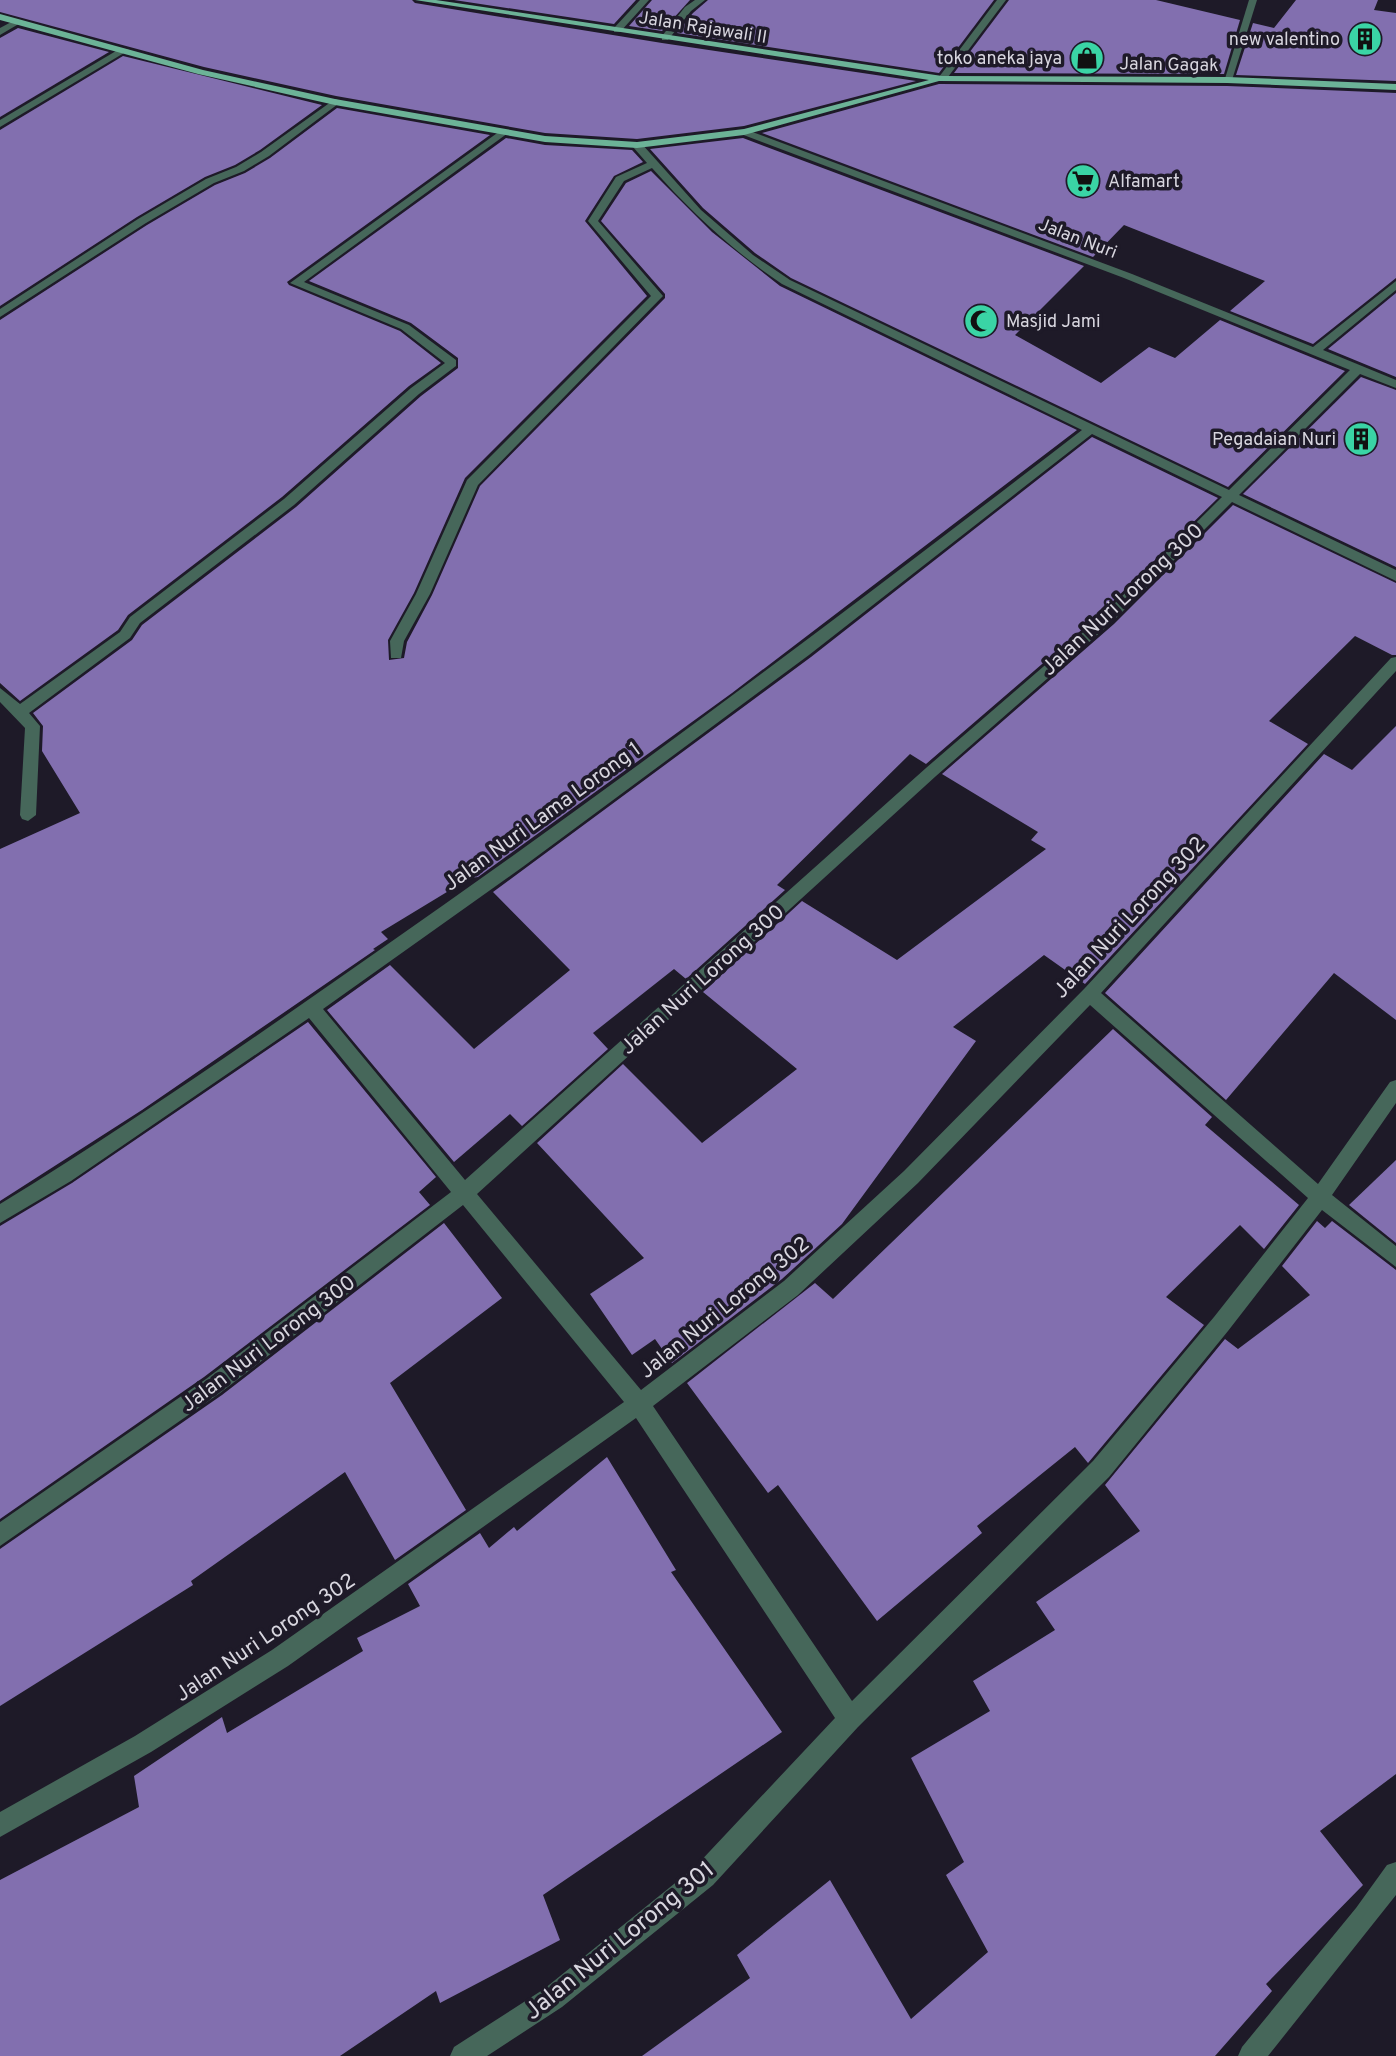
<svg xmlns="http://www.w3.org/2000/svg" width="1396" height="2056" font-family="Overpass,sans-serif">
<rect width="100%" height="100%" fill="#1e1a28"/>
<!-- building -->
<g fill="#826faf">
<polygon points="0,0 412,0 415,3 662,43 916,81 744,126 637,139 545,133 336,96 204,67 0,12"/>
<polygon points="454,0 636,0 614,24"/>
<polygon points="652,0 690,0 662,31 629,26"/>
<polygon points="708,0 994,0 939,73 677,33 693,13"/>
<polygon points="1009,0 1156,0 1240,20 1224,74 954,73"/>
<polygon points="1296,0 1378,0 1374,10 1396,13 1396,81 1236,75 1253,23 1274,28"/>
<polygon points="18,28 109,52 0,117 0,38"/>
<polygon points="123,56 322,105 260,150 235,165 205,177 137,217 0,306 0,130"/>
<polygon points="939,84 1227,86 1396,93 1396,278 1313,344 1230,311 1265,281 1124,225 1093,257 762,133"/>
<polygon points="337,108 490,135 287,282 289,285 400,331 441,363 409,386 282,497 128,615 118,630 20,701 0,683 0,320 147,225 215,185 245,173 270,158"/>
<polygon points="506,138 545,145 632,150 643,162 614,176 585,221 647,296 465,478 414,593 388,640 389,660 404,658 407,642 432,595 480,486 665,298 665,294 601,221 626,183 651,171 712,232 780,286 1077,430 732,693 478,877 470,878 381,932 388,939 373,949 375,950 142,1110 0,1201 0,849 80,813 42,751 43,726 33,713 132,640 142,625 296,507 421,396 458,368 458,358 411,323 309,281"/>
<polygon points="743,138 1084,266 1015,335 1101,383 1149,347 1175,358 1220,320 1345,371 1228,487 791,278 755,253 703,208 650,149"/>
<polygon points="1396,293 1396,377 1328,349"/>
<polygon points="1361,377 1396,390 1396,567 1243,494"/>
<polygon points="1092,437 1218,498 1100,614 926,764 910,754 777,885 785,890 686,979 674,969 593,1033 608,1049 522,1126 510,1114 454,1162 327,1010 390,965 474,1049 570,970 493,892 811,657"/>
<polygon points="1233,505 1396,583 1396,655 1392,655 1355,636 1269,721 1308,744 1085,984 1044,955 953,1027 976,1041 842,1224 782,1279 672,1363 655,1339 632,1355 590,1294 644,1258 537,1143 623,1064 702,1143 797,1069 703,992 802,901 897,960 1046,849 1031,840 1038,832 942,774 1114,624"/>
<polygon points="1396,726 1396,1020 1334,973 1226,1100 1105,993 1324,754 1352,770"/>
<polygon points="308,1022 436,1177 419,1192 430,1205 204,1377 0,1519 0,1226 72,1183"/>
<polygon points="1113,1029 1212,1117 1205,1125 1299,1205 1264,1249 1240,1225 1166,1297 1204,1325 1088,1463 1075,1447 977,1526 982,1533 877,1621 778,1485 768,1493 687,1383 815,1283 833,1299"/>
<polygon points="1396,1160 1396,1243 1349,1205"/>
<polygon points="1317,1221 1325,1228 1332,1221 1396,1270 1396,1774 1320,1831 1363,1885 1266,1984 1272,1991 1215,2056 642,2056 750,1978 737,1955 830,1880 911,2019 988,1952 946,1875 964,1862 911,1758 990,1711 973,1681 1055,1630 1036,1602 1140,1531 1105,1485 1225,1339 1238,1349 1310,1295 1282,1266"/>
<polygon points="444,1223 502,1298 390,1383 466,1510 395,1560 345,1472 191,1581 193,1585 0,1706 0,1549 222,1395"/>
<polygon points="607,1457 676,1570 671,1572 782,1732 543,1895 560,1940 440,2003 436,1991 340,2056 0,2056 0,1880 139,1807 134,1776 222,1717 227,1733 363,1651 357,1638 420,1606 408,1584 480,1533 489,1548 514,1527 517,1531"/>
</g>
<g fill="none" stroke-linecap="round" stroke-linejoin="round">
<!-- minor -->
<g fill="#46675a" fill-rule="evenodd">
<polygon points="640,0 649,0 620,32 614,32 614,28"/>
<polygon points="695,0 705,0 691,11 668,40 662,40 662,36 685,7"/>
<polygon points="997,0 1006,0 945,81 939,81 939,77"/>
<polygon points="1249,0 1257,0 1232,80 1224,82"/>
<polygon points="15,20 22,22 0,35 0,28"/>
<polygon points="121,48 129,50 0,127 0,120"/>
<polygon points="335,99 338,100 338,104 269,156 244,171 214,183 146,223 0,317 0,309 138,219 206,179 236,167 261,152"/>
<path d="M 741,130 L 747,130 L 1132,274 L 1313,347 L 1396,281 L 1396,290 L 1323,350 L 1396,380 L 1396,388 L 1360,374 L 1239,495 L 1396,570 L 1396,581 L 1232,502 L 1112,622 L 936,776 L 477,1194 L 641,1390 L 784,1281 L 904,1171 L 1084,989 L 1391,658 L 1396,657 L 1396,671 L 1101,993 L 1318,1184 L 1390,1082 L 1396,1080 L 1396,1103 L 1332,1195 L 1396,1246 L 1396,1267 L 1322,1210 L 1228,1331 L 1109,1477 L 858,1727 L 713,1885 L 562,2007 L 487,2056 L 450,2056 L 454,2047 L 544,1989 L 695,1867 L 835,1718 L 636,1418 L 288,1666 L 151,1752 L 0,1837 L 0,1812 L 135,1736 L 272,1650 L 624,1402 L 463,1205 L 220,1393 L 0,1546 L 0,1522 L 206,1379 L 451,1192 L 309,1018 L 71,1181 L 0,1223 L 0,1204 C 129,1125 254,1038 378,951 C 618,784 851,608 1082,430 L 782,284 C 733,251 692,213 652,168 L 624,181 L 598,221 L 663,296 L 478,485 L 430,594 L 404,641 L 401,658 L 391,658 L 390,641 L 416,594 L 467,480 L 651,296 L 588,221 L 616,177 L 647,163 L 633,147 L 633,143 L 641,143 L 701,210 L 753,255 L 790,280 L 1229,490 L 1350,370 L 1124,278 L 741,134 ZM 1092,434 L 1222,497 L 1102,616 L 926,768 L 465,1180 L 323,1009 L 524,866 L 809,655 ZM 1090,1005 L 1308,1198 L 1214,1317 L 1093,1461 L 852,1701 L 653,1406 L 798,1295 L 918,1183 Z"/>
<polygon points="500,131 508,133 304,282 409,325 456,360 456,366 419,394 294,505 140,623 130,638 29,713 40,726 36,815 28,821 22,819 20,815 25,728 0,702 0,688 20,704 120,632 130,617 284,499 411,388 445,363 401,329 290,283"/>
<polygon points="1396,1862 1396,1895 1268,2056 1238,2056 1242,2047 1356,1908 1387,1865"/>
</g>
<!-- major -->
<polygon fill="#6cb397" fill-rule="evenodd" points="415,0 436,0 942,76 1227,77 1396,84 1396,90 1227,83 939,81 744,135 637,148 545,142 335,105 198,74 0,20 0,14 203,70 335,99 545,136 637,142 744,129 929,80"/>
</g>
<!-- icons -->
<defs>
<g id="building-disc" transform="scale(1.75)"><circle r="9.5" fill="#3ad4a5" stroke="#1e1a28"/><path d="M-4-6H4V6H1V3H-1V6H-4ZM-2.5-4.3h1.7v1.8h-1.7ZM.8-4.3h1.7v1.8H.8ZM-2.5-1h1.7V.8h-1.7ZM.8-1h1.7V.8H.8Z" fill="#111"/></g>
<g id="shop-disc" transform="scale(1.75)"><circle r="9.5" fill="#3ad4a5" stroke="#1e1a28"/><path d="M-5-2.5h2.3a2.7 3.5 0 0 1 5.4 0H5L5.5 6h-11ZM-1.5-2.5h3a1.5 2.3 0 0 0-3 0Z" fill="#111"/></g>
<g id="supermarket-disc" transform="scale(1.75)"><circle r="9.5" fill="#3ad4a5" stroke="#1e1a28"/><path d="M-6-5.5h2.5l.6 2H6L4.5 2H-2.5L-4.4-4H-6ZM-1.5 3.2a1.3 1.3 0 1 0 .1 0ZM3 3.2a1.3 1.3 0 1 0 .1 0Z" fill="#111"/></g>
<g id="mosque-disc" transform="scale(1.75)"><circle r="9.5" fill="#3ad4a5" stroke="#1e1a28"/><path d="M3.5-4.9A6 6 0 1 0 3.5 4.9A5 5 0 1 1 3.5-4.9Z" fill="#111"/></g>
</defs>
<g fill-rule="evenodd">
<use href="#building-disc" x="1365" y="39"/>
<use href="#shop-disc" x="1087" y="58"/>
<use href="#supermarket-disc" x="1083" y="181"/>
<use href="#mosque-disc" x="981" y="321"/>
<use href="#building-disc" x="1361" y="439"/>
</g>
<g text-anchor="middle" stroke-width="7" stroke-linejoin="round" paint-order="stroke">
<!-- far-street labels -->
<g font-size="18" fill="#d8d6df" stroke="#1e1a28">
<text transform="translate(703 27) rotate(9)" y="6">Jalan Rajawali II</text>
<text transform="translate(1169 64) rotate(1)" y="6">Jalan Gagak</text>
<text transform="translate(1078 238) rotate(21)" y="6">Jalan Nuri</text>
</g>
<!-- far-poi labels -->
<g font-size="18" fill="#d8d6df" stroke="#1e1a28" text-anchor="end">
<text x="1340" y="45">new valentino</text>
<text x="1062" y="64">toko aneka jaya</text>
<text x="1108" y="187" text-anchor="start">Alfamart</text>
<text x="1006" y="327" text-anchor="start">Masjid Jami</text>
<text x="1336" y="445">Pegadaian Nuri</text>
</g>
<!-- street labels -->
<g font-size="21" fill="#d8d6df" stroke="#1e1a28">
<text transform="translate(1122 599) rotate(-43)" y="7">Jalan Nuri Lorong 300</text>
<text transform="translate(542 816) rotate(-36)" y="7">Jalan Nuri Lama Lorong 1</text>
<text transform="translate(1129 917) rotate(-47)" y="7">Jalan Nuri Lorong 302</text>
<text transform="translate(702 979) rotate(-42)" y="7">Jalan Nuri Lorong 300</text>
<text transform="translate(724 1307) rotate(-39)" y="7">Jalan Nuri Lorong 302</text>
<text transform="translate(268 1343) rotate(-37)" y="7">Jalan Nuri Lorong 300</text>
<text transform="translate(265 1637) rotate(-34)" y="7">Jalan Nuri Lorong 302</text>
</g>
<!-- near-street labels -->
<g font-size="24" fill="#d8d6df" stroke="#1e1a28">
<text transform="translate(619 1940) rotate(-39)" y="8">Jalan Nuri Lorong 301</text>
</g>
</g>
</svg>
